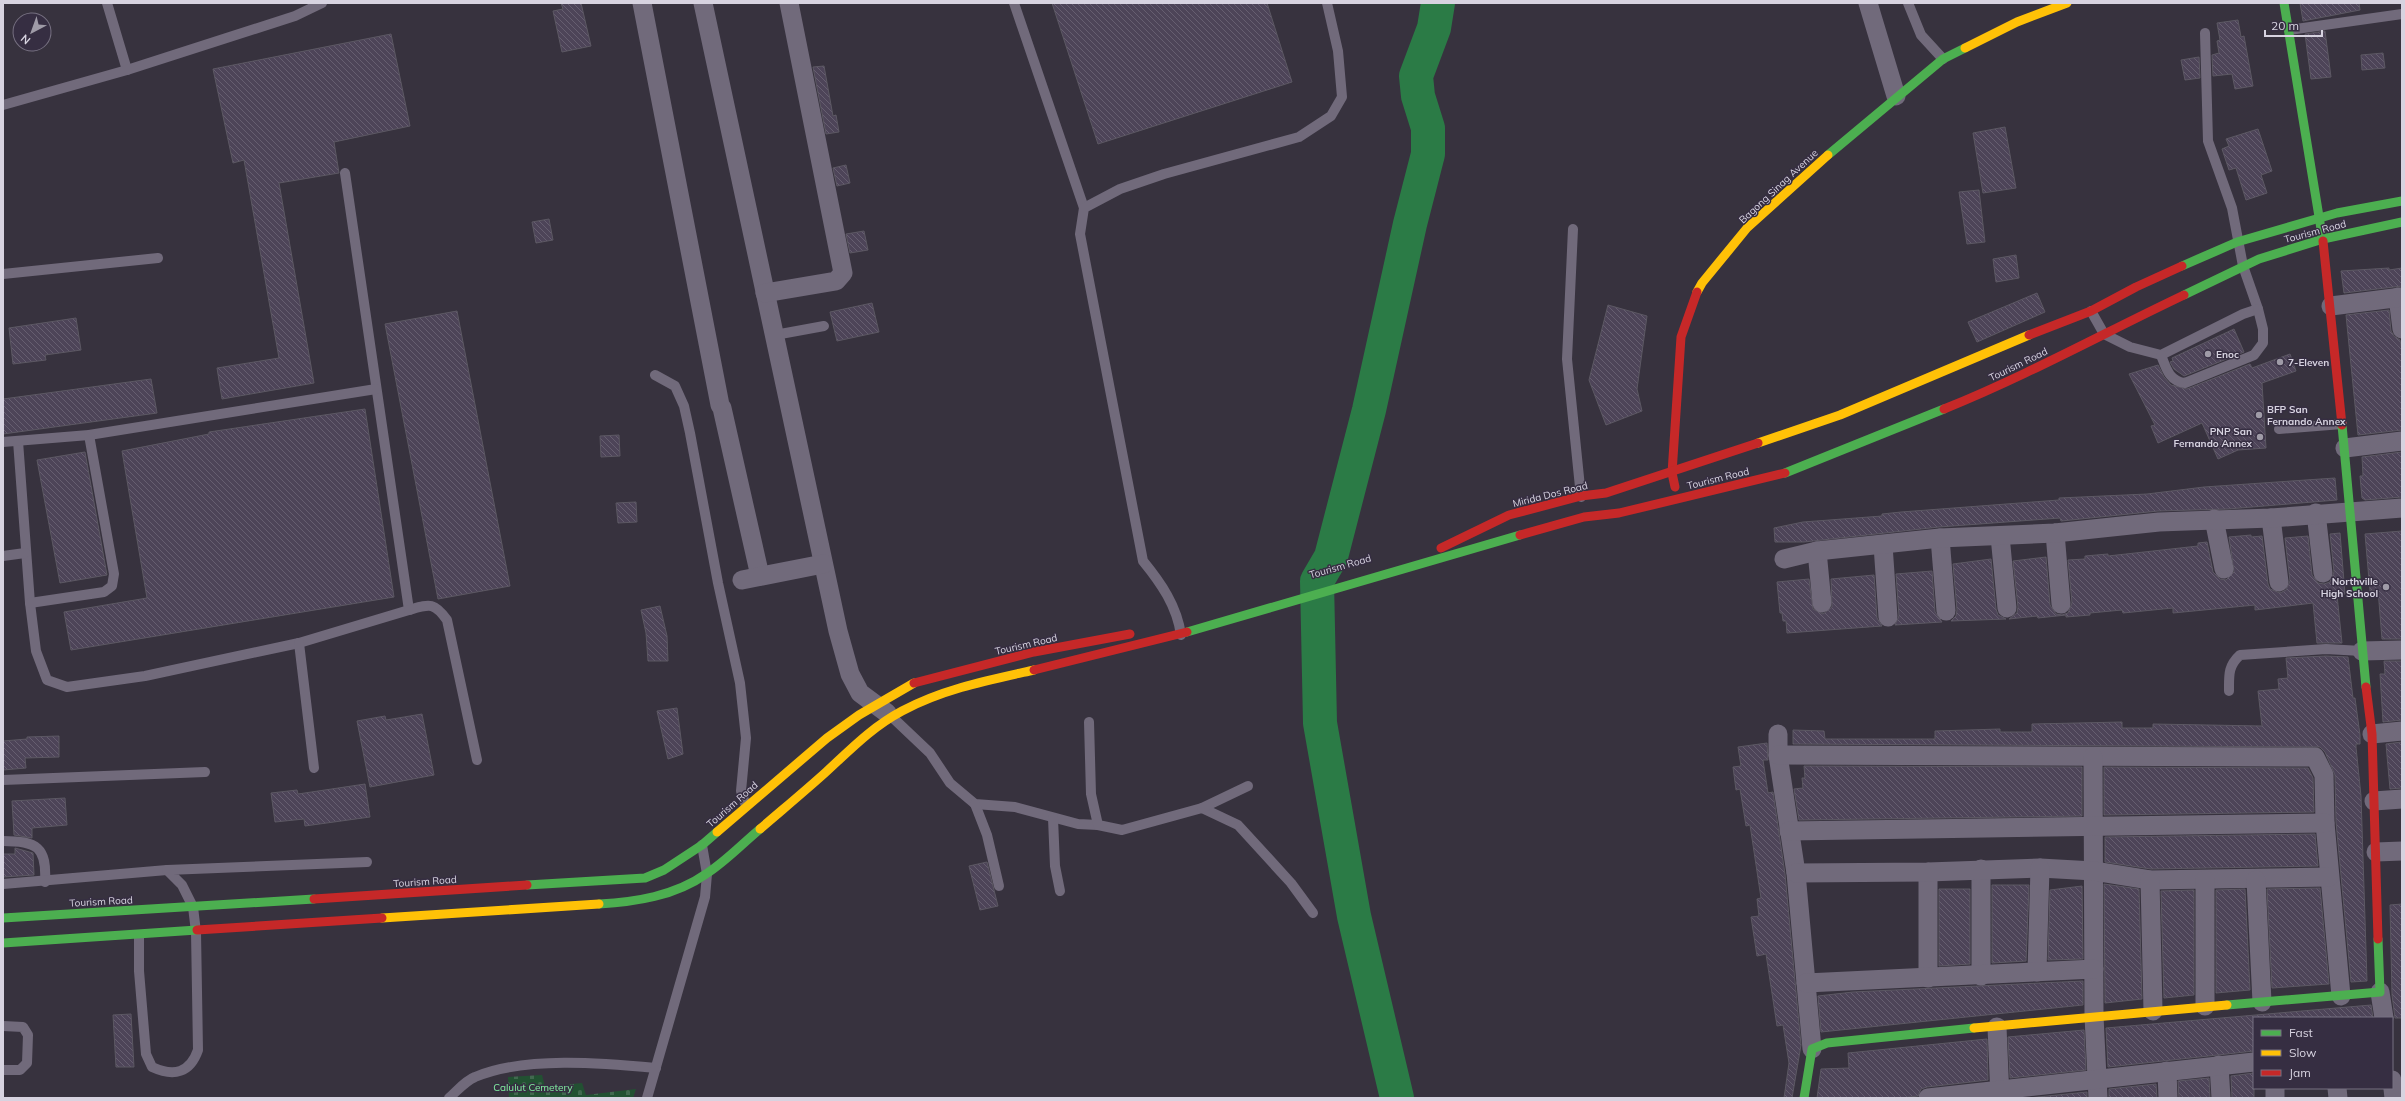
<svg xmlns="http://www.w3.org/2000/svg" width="2405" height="1101" font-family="Mulish,sans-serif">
<defs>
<pattern id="cemetery-stones" width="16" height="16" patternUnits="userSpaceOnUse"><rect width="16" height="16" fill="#225132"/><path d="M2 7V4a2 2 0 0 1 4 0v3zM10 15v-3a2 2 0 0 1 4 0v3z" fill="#41694f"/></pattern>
<pattern id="building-back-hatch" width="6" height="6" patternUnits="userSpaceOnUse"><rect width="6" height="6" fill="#4d4458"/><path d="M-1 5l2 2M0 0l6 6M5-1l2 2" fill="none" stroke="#665e70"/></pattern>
</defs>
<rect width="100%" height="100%" fill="#37323e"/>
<!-- cemetery -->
<polygon fill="url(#cemetery-stones)" points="542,1075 545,1087 582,1083 586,1095 636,1089 633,1098 509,1098 508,1077"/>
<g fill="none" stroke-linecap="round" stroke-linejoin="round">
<!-- river -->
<polyline stroke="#2b7b46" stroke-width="34" points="1397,1098 1354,916 1320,723 1317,581 1331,557 1369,410 1410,224 1428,154 1428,128 1418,96 1416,76 1434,28 1438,3"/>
</g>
<!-- building -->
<g fill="url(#building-back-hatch)" stroke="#5c5863">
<polygon points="561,3 581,3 591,46 562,52 553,11 563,9"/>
<polygon points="1052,3 1267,3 1292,82 1098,144"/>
<polygon points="2300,3 2359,3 2360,10 2303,21"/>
<polygon points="2238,20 2241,37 2244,36 2253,86 2235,89 2232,74 2213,76 2212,55 2219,53 2217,41 2220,40 2217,23"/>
<polygon points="2325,31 2331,77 2311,79 2305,34"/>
<polygon points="391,34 410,126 334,142 339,173 279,183 314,383 222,399 217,368 279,358 244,160 233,163 213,69"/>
<polygon points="2383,53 2385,68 2362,70 2361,55"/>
<polygon points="2199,57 2200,78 2185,80 2181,60"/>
<polygon points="824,66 833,116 836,115 839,132 826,134 813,67"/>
<polygon points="2005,127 2016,188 1983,193 1973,133"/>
<polygon points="2258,129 2272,171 2261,175 2267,193 2246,200 2236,168 2229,170 2222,149 2229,146 2226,139"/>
<polygon points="846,165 850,183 837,186 833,168"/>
<polygon points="1979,190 1985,242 1967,244 1959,192"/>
<polygon points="549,219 553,240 536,243 532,222"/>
<polygon points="864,231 868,250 850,253 846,234"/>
<polygon points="2016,255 2019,278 1996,282 1993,259"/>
<polygon points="2389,268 2389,270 2402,268 2402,286 2344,293 2341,271"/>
<polygon points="2037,293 2045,312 1977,342 1968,322"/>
<polygon points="872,303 879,332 837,341 830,312"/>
<polygon points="1608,305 1647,316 1637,389 1642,411 1606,425 1589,380"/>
<polygon points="2389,310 2391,331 2394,336 2400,340 2402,351 2402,430 2358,435 2346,315"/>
<polygon points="457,311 510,586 438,599 385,324"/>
<polygon points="76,318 81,350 45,355 46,360 13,364 9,328"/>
<polygon points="2234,329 2244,352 2184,376 2174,369 2170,362 2173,361 2172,358"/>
<polygon points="2290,354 2296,371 2262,383 2266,448 2238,450 2218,459 2202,423 2158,443 2151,426 2155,425 2129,374 2158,365 2164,377 2171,385 2187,389 2250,364 2252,368"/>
<polygon points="151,379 157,413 3,434 3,399"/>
<polygon points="365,409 394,597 71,650 64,612 147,598 122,451 209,434 209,432"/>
<polygon points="619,435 620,456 601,457 600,436"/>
<polygon points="85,452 107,575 60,583 37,460"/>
<polygon points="2402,452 2402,497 2365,500 2362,498 2360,476 2363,476 2362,457"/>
<polygon points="2335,478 2337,500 2228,509 2158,511 2061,521 2060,518 1939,527 1804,542 1775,542 1774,528 1803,522 1882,516 1882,514 1901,512 2059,500 2059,498 2147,494 2204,487"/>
<polygon points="636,502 637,522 618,523 616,503"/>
<polygon points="2402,531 2402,639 2382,639 2378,590 2370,591 2365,534"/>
<polygon points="2340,533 2345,594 2337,595 2342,643 2317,643 2313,603 2255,610 2255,605 2173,613 2173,608 2123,613 2122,610 2090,613 2090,615 2066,617 2066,615 2038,618 2037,616 2009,619 2017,613 2018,607 2013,561 2046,557 2050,605 2056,614 2062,615 2068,613 2072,603 2068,560 2085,559 2085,556 2108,554 2108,556 2198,546 2198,543 2207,542 2213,572 2220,579 2226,580 2234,572 2229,537 2251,535 2251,537 2262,536 2268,584 2270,589 2280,593 2286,590 2290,581 2285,538 2308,536 2312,575 2318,583 2324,584 2330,582 2334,572 2330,534"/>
<polygon points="1991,559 1996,609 1998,615 2006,619 1951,621 1956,616 1957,610 1953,564"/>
<polygon points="1932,571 1935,612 1942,622 1895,625 1899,616 1896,574"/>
<polygon points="1874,575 1877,618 1882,626 1787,633 1786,621 1783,621 1782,613 1780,613 1777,582 1809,579 1813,609 1823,614 1832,607 1831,579"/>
<polygon points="660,606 667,636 668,661 648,661 646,633 641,610"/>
<polygon points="2326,656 2348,657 2353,698 2355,698 2360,735 2360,744 2356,744 2356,747 2361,796 2367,981 2351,982 2336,822 2335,775 2325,752 2320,747 1793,744 1793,730 1824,731 1825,739 1935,739 1935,731 2000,729 2000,732 2032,732 2032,724 2122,722 2122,728 2153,728 2153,724 2262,726 2258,691 2279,689 2278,679 2288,678 2286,658"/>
<polygon points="2384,661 2402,661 2402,720 2383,722 2380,674 2385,674"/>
<polygon points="677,708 683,754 668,759 657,711"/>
<polygon points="422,714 434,775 370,787 357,721 385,716 386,720"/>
<polygon points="59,736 59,757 25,758 26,768 3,770 3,741 27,739 27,737"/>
<polygon points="2402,742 2402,788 2390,789 2386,744"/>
<polygon points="1767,743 1768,760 1763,760 1768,793 1773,792 1785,874 1801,1045 1792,1098 1784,1098 1789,1063 1783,1025 1777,1026 1766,954 1757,956 1751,917 1759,916 1757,899 1761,898 1750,825 1746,826 1740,789 1736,790 1733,767 1741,766 1738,747"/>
<polygon points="1804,766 2082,767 2082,816 1799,820 1794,789 1803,788 1802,778 1805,778"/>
<polygon points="2104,767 2308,768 2313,778 2314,812 2104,815"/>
<polygon points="365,784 370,817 305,826 304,819 275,822 271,793 297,790 298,794"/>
<polygon points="65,798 67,825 32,828 32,838 14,835 12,801"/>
<polygon points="2315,834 2318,866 2151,869 2105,862 2105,837"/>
<polygon points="15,848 33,853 34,875 3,877 3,854 15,854"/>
<polygon points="987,862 998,906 980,910 969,866"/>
<polygon points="2104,884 2139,889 2142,999 2105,1003"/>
<polygon points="1992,885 2029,885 2026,961 1992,963"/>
<polygon points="2082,886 2083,959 2048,960 2050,890"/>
<polygon points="2320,888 2329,984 2272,988 2267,889"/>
<polygon points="1939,889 1970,889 1970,964 1939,966"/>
<polygon points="2245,889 2250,990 2216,993 2216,890"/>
<polygon points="2194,890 2194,995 2164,998 2161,891"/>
<polygon points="2402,904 2402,1018 2395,1018 2392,995 2390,905"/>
<polygon points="2083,981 2083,1005 1821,1032 1818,996 1853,992"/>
<polygon points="2371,1005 2373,1018 2254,1018 2254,1051 2108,1067 2106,1028"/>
<polygon points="131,1014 134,1067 116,1067 113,1015"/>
<polygon points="2084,1030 2086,1070 2010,1078 2008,1037"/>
<polygon points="1987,1039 1988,1080 1927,1087 1921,1089 1918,1096 1901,1098 1817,1098 1821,1069 1849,1068 1848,1053"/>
<polygon points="2254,1073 2254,1098 2232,1098 2231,1076"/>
<polygon points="2209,1078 2210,1098 2179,1098 2178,1081"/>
<polygon points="2156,1084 2157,1098 2109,1098 2109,1089"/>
<polygon points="2087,1092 2087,1098 2028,1098"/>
</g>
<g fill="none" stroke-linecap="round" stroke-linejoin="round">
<!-- lane -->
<g stroke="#716a7b" stroke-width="10">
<polyline points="107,3 127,70"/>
<polyline points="1014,3 1084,208"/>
<polyline points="1908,3 1921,35 1943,59"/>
<polyline points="2289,30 2402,14"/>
<polyline points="3,105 127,70 295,16 322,3"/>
<polyline points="1573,229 1567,359 1581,497"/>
<polyline points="3,274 158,258"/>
<polyline points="2091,311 2104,334 2130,347 2161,355 2243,314 2258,309 2243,266 2232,208 2208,141 2205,33"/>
<polyline points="775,335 824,326"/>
<path d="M 2161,355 C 2166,368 2169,381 2185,383 L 2254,355 L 2263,343 L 2263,329 L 2258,309"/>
<polyline points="655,375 675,386 684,406 690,433 718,583 740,683 746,738 741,791 746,806"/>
<polyline points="2279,429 2342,424"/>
<polyline points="18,441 30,603 36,651 47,680 67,687 145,676 299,643 409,610 345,173"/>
<polyline points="3,442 89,435 376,389"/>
<polyline points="3,556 25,553"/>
<polyline points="30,603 104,592 112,586 114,574 89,435"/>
<path d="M 409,610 C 430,604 434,602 447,620 L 477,760"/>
<path d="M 1181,635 C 1177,606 1161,583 1143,561 L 1080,234 L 1084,208 L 1120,189 L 1164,174 L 1299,137 L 1331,116 L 1342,97 L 1338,51 L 1327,3"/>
<polyline points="299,643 314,768"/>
<path d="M 2229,691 C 2229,675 2228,666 2240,655 L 2326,649 L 2362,651"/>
<polyline points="891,716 930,753 950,783 975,804 1015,807 1078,824 1098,825"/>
<polyline points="1089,722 1091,794 1098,825 1122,830 1202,808 1238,825 1291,883 1313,913"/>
<polyline points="3,780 205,772"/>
<polyline points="975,804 987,835 999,886"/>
<polyline points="1202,808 1248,786"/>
<polyline points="1053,818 1055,866 1060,891"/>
<path d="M 3,841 C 37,841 47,847 45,882"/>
<polyline points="3,884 167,870"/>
<path d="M 139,936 L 139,971 L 146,1054 L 152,1067 C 174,1077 190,1073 198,1050 L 196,932 L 193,907 L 182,885 L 167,870 L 367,862"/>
<polyline points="3,1026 23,1027 28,1035 27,1063 20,1070 3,1070"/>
<path d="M 449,1098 C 457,1091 465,1081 475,1077 C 524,1056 603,1063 656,1068"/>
<polyline points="647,1098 705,897 707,874 702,845"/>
</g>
<!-- street -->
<g stroke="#716a7b" stroke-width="19">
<polyline points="642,3 720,405 722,408 760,576"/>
<polyline points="703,3 838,631 850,674 860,693 887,713"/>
<polyline points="1868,3 1896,96"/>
<polyline points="765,293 836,281 843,273 789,3"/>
<polyline points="2398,297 2402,329"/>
<polyline points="2331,306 2402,297"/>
<polyline points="2345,448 2402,441"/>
<polyline points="2316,513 2323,573"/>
<polyline points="2271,518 2279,582"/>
<polyline points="2214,519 2224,569"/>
<polyline points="2055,533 2061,604"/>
<polyline points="2000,536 2007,608"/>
<polyline points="1940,538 1946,611"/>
<polyline points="1883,545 1888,617"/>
<polyline points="1817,551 1822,603"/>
<polyline points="1784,559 1817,551 1940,538 2055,533 2159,522 2271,518 2402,508"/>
<polyline points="742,580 823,564"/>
<polyline points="2362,651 2402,650"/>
<polyline points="1778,734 1778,755 1796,873 1812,1049"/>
<polyline points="2372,734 2402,731"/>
<polyline points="1778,755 2315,757 2324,775 2325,823 2341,996"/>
<polyline points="2093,757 2094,1016 2098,1098"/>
<polyline points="2374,801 2402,799"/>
<polyline points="1789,831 2325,823"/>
<polyline points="2376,852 2402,851"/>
<polyline points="1981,869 1981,976"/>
<polyline points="1928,872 1928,978"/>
<polyline points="1796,873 1928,872 2040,868 2094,871 2150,880 2329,877"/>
<polyline points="2150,880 2153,1011"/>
<polyline points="2205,880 2205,1006"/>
<polyline points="2256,880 2262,1002"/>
<polyline points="2037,972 2040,868"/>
<polyline points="1806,983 2094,969"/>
<polyline points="2380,992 2384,1018"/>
<polyline points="1997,1027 2000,1098"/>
<polyline points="2219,1065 2221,1098"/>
<polyline points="2167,1071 2168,1098"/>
<polyline points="2392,1080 2394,1098"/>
<polyline points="2275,1088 2275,1098"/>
<polyline points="2337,1088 2338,1098"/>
<polyline points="1928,1098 2254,1062"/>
</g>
<!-- fast -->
<g stroke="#4caf50" stroke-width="9">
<polyline points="2284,3 2323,241"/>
<polyline points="1828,155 1943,59 1965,48"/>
<polyline points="2182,266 2237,242 2337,213 2402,201"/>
<polyline points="2184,295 2259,259 2323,239 2402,222"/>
<polyline points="2342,425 2366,687"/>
<polyline points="1785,473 1944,409"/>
<polyline points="1187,632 1520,535"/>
<polyline points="527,885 645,878 664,870 702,845 717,832"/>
<path d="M 599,904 C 635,902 675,896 706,874 C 725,862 742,844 760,829"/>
<polyline points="3,918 314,899"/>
<polyline points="3,943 197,930"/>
<polyline points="2227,1005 2380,992 2378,939"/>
<polyline points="1804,1098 1812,1049 1827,1043 1974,1028"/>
</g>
<!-- slow -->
<g stroke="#ffc107" stroke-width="9">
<polyline points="1965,48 2017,22 2067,3"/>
<polyline points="1697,292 1702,283 1747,228 1828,155"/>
<polyline points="1758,443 1840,415 2029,335"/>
<path d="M 760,829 C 782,810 805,791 826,772 C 851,749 872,727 902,711 C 943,689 989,680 1034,670"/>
<polyline points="717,832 827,738 859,715 914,683"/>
<polyline points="382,918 599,904"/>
<polyline points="1974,1028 2227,1005"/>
</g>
<!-- jam -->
<g stroke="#c62828" stroke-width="9">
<polyline points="2323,241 2342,425"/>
<polyline points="2029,335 2091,311 2136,287 2182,266"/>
<path d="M 1944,409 C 2026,376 2104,333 2184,295"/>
<polyline points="1675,487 1672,473 1681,337 1697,292"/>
<polyline points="1520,535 1584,517 1619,513 1785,473"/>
<polyline points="1441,548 1509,515 1581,496 1606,493 1758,443"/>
<polyline points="1034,670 1187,632"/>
<polyline points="914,683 1034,652 1130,634"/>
<polyline points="2366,687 2372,734 2378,939"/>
<polyline points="314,899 527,885"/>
<polyline points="197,930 382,918"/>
</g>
</g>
<!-- markers -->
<g fill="#9f9ba7" stroke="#362e42" stroke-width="1.5">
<circle cx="2208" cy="354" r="4"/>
<circle cx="2280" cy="362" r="4"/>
<circle cx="2259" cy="415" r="4"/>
<circle cx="2260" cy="437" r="4"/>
<circle cx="2386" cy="587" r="4"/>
</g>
<g text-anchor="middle" stroke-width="3" stroke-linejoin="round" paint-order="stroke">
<!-- street labels -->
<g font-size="10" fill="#d7d3e0" stroke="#362e42">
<text transform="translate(1778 186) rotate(-43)" y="4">Bagong Sinag Avenue</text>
<text transform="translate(2315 231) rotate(-15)" y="4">Tourism Road</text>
<text transform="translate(2018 364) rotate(-26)" y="4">Tourism Road</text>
<text transform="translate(1718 478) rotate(-14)" y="4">Tourism Road</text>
<text transform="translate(1550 494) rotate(-14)" y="4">Mirida Dos Road</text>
<text transform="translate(1340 566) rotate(-16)" y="4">Tourism Road</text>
<text transform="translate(1026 644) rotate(-13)" y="4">Tourism Road</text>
<text transform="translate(732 804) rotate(-41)" y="4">Tourism Road</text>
<text transform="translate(425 881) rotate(-4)" y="4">Tourism Road</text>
<text transform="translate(101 901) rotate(-3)" y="4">Tourism Road</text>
</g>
<!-- poi labels -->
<g font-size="10" font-weight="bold" fill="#d7d3e0" stroke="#362e42" text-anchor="start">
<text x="2216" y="358">Enoc</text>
<text x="2288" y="366">7-Eleven</text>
<text x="2267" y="413">BFP San<tspan x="2267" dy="12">Fernando Annex</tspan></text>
<text x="2252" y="435" text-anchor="end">PNP San<tspan x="2252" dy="12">Fernando Annex</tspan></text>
<text x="2378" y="585" text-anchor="end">Northville<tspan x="2378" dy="12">High School</tspan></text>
</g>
<!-- park labels -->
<g font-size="10" fill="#83f3a1" stroke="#362e42">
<text x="533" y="1091">Calulut Cemetery</text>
</g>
</g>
<!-- border -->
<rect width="2405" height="1101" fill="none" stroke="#d7d3e0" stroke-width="8"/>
<!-- legend -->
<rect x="2253" y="1017" width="140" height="72" fill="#362e42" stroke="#767081"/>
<rect x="2261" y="1030" width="20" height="6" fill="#4caf50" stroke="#767081"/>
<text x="2289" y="1037" font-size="12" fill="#d7d3e0">Fast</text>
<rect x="2261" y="1050" width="20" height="6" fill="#ffc107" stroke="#767081"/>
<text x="2289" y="1057" font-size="12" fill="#d7d3e0">Slow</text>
<rect x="2261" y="1070" width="20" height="6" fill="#c62828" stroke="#767081"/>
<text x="2289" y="1077" font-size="12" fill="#d7d3e0">Jam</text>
<!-- north arrow -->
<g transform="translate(32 32) rotate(221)"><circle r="19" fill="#362e42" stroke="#767081"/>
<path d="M0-3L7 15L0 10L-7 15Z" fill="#9f9ba7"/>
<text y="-6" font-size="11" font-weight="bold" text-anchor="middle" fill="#d7d3e0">N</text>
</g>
<!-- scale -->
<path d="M2265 30v6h57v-6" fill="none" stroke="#d7d3e0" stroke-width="2"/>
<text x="2271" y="30" font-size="12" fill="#d7d3e0" stroke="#362e42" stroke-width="3" paint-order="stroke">20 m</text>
</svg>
